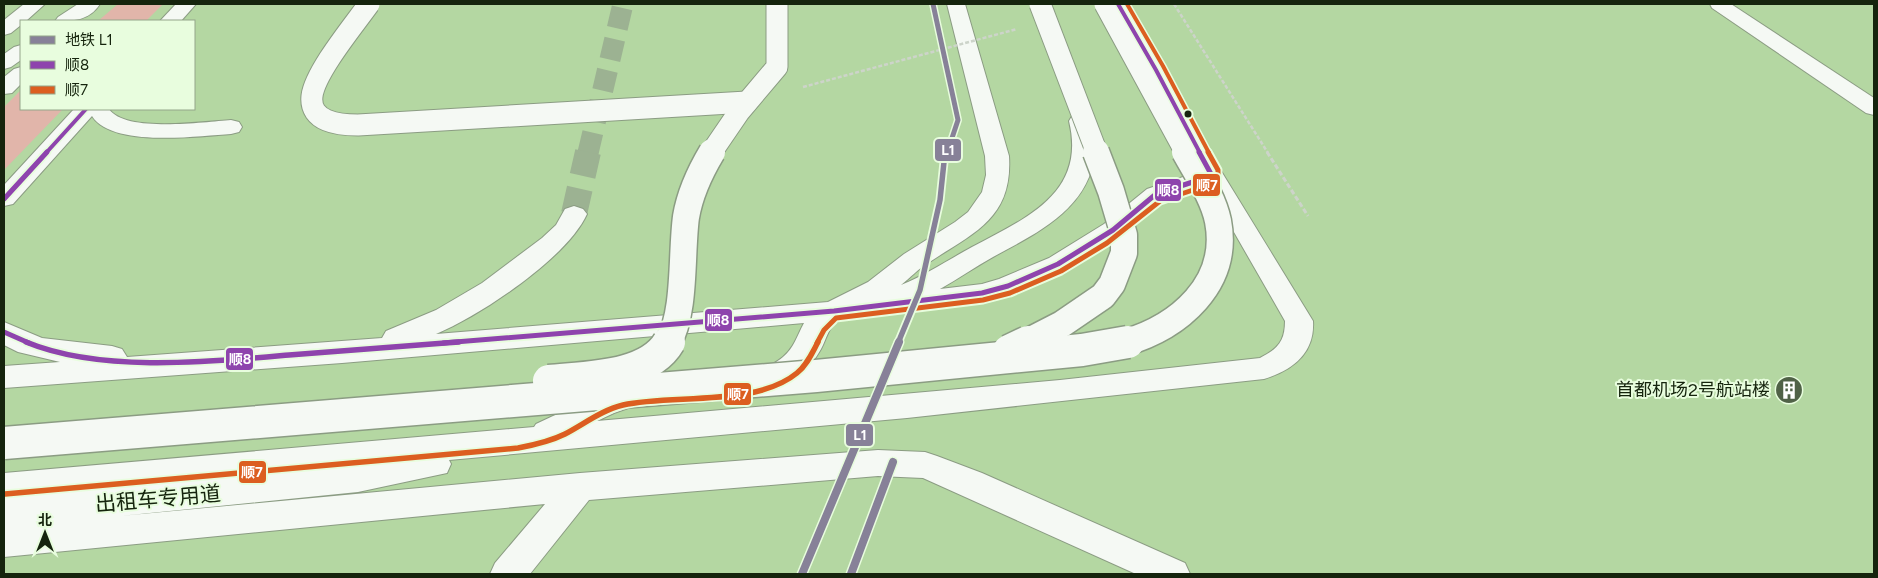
<svg xmlns="http://www.w3.org/2000/svg" width="1878" height="578" font-family="Figtree,'Noto Sans SC',sans-serif">
<rect width="100%" height="100%" fill="#bed5b3"/>
<!-- built -->
<path fill="#b4d7a2" fill-rule="evenodd" d="M 4,4 L 1874,4 L 1874,574 L 4,574 ZM 21,21 L 194,21 L 194,109 L 21,109 Z"/>
<!-- green -->
<g fill="#e1b5aa">
<polygon points="118,4 163,4 146,21 98,21"/>
<polygon points="21,90 21,109 63,109 4,170 4,107"/>
</g>
<g fill="none" stroke-linecap="round" stroke-linejoin="round">
<!-- minor-tunnel-far1 -->
<polyline stroke="#9cb292" stroke-width="21" stroke-dasharray="21 11" stroke-linecap="butt" points="588,153 623,4"/>
<!-- minor-tunnel -->
<polyline stroke="#9cb292" stroke-width="26" stroke-dasharray="26 13" stroke-linecap="butt" points="574,214 588,152"/>
<!-- minor casing -->
<g stroke="#8b9c83" stroke-width="2">
<g id="minor">
<polygon points="24,4 45,4 26,21 21,21 21,25 11,33 4,35 4,20"/>
<path d="M 78,4 L 100,4 C 89,21 73,21 55,21 L 58,17 Z"/>
<polygon points="176,4 196,4 181,21 160,21"/>
<path d="M 947,4 L 965,4 L 1009,156 C 1013,219 973,233 928,263 C 918,269 910,278 901,285 C 926,275 948,260 972,247 C 1024,219 1087,194 1069,121 L 1072,116 L 1080,114 L 1088,116 C 1095,126 1096,141 1095,153 C 1089,209 1037,233 993,257 C 975,267 958,279 940,289 L 982,284 L 999,279 L 1049,258 L 1104,224 L 1147,189 L 1198,172 L 1146,70 L 1109,4 L 1127,4 L 1166,70 L 1218,166 L 1313,321 C 1315,353 1293,370 1264,379 L 907,418 L 449,460 L 451,464 L 447,473 L 358,492 L 120,516 L 580,473 L 878,450 L 925,452 L 937,456 L 982,473 L 1185,563 L 1190,574 L 1136,574 L 923,478 L 878,476 L 589,500 L 530,574 L 490,574 L 495,563 L 545,504 L 4,557 L 4,473 L 534,427 L 536,424 L 602,393 L 623,386 L 634,390 L 638,398 L 634,406 L 614,413 L 597,421 L 1060,380 L 1260,358 C 1278,349 1285,341 1285,321 L 1207,185 L 1165,199 L 1122,236 L 1067,270 L 1018,292 L 982,302 L 839,320 C 828,327 827,338 821,349 C 809,371 783,396 756,388 L 752,380 C 759,368 773,366 783,357 C 794,348 797,336 804,323 L 342,363 L 4,388 L 4,366 L 60,362 L 18,352 L 4,345 L 4,322 L 42,338 L 112,346 L 122,349 L 127,357 L 382,338 L 386,331 L 436,310 L 482,283 L 542,238 L 556,225 L 565,209 L 574,206 L 583,209 L 587,214 C 567,258 481,315 436,334 L 828,302 L 868,282 L 904,254 L 955,222 L 968,212 L 982,192 L 986,175 L 985,156 Z"/>
<polygon points="1710,4 1731,4 1874,98 1874,115 1866,113 1712,8"/>
<polygon points="21,45 21,60 11,67 4,69 4,54 14,47"/>
<polygon points="21,67 21,84 12,93 4,94 4,77 14,69"/>
<path d="M 74,109 L 109,109 C 125,133 204,122 231,120 L 239,122 L 242,127 L 239,132 L 231,134 C 198,136 112,148 92,116 L 13,204 L 4,206 L 4,185 Z"/>
</g>
</g>
<!-- path-far1 -->
<polyline stroke="#cdd4ca" stroke-width="2.5" stroke-dasharray="4 2" stroke-linecap="butt" points="1174,4 1268,153"/>
<!-- path -->
<polyline stroke="#cdd4ca" stroke-width="3" stroke-dasharray="5 2.5" stroke-linecap="butt" points="1267,152 1308,216"/>
<!-- minor -->
<use href="#minor" fill="#f5f9f4" fill-rule="evenodd"/>
<!-- minor-bridge-far2 casing -->
<g stroke="#8b9c83" stroke-width="23" stroke-linecap="butt">
<g id="minor-bridge-far2">
<path d="M 369,4 C 354,25 315,72 312,96 C 309,122 339,125 358,125 L 747,102"/>
<polyline points="1040,4 1097,153"/>
<polyline points="1105,4 1186,153"/>
<polyline points="711,153 739,112 777,67 777,4"/>
</g>
</g>
<!-- minor-bridge-far1 casing -->
<g stroke="#8b9c83" stroke-width="29" stroke-linecap="butt">
<g id="minor-bridge-far1">
<path d="M 668,343 C 686,312 681,253 686,217 C 690,193 700,172 712,152"/>
<polyline points="1025,343 1062,324 1103,296 1112,284 1124,253 1124,235 1111,191 1096,152"/>
<path d="M 1124,343 C 1179,327 1230,284 1218,221 C 1213,197 1197,174 1185,152"/>
</g>
</g>
<!-- minor-bridge casing -->
<g stroke="#8b9c83" stroke-width="35" stroke-linecap="butt">
<g id="minor-bridge">
<polyline points="1009,351 1028,342"/>
<path d="M 549,381 C 586,377 648,378 669,342"/>
<polyline points="4,443 816,376 1082,350 1128,342"/>
</g>
</g>
<!-- path-bridge -->
<polyline stroke="#cdd4ca" stroke-width="2.5" stroke-dasharray="4 2" stroke-linecap="butt" points="803,87 1017,29"/>
<!-- minor-bridge-far2 -->
<use href="#minor-bridge-far2" stroke="#f5f9f4" stroke-width="21"/>
<!-- minor-bridge-far1 -->
<use href="#minor-bridge-far1" stroke="#f5f9f4" stroke-width="26"/>
<!-- minor-bridge -->
<use href="#minor-bridge" stroke="#f5f9f4" stroke-width="32"/>
<!-- bus-1-far2 casing -->
<g stroke="#e8fdde" stroke-width="7">
<g id="bus-1-far2">
<polyline points="1118,4 1156,70 1200,153"/>
<polyline points="46,153 86,109"/>
</g>
</g>
<!-- bus-1-far1 casing -->
<g stroke="#e8fdde" stroke-width="9">
<g id="bus-1-far1">
<polyline points="4,199 47,152"/>
<polyline points="4,332 29,343"/>
<polyline points="443,343 834,311 982,293 1008,286 1058,264 1113,230 1156,194 1205,178 1211,174 1199,152"/>
</g>
</g>
<!-- bus-1 casing -->
<g stroke="#e8fdde" stroke-width="9">
<path id="bus-1" d="M 26,342 C 101,373 209,362 289,355 C 345,351 402,346 459,342"/>
</g>
<!-- bus-2-far2 casing -->
<g stroke="#e8fdde" stroke-width="7">
<polyline id="bus-2-far2" points="1127,4 1163,66 1209,153"/>
</g>
<!-- bus-2-far1 casing -->
<g stroke="#e8fdde" stroke-width="9">
<polyline id="bus-2-far1" points="817,343 824,330 836,318 983,300 1010,293 1061,271 1107,243 1160,201 1208,185 1218,177 1218,170 1208,152"/>
</g>
<!-- bus-2 casing -->
<g stroke="#e8fdde" stroke-width="9">
<path id="bus-2" d="M 5,494 L 518,448 C 534,445 551,441 565,434 C 584,424 602,410 623,405 C 673,394 756,407 797,373 C 807,365 812,353 818,342"/>
</g>
<!-- bus-1-far2 -->
<use href="#bus-1-far2" stroke="#8e44ad" stroke-width="4"/>
<!-- bus-1-far1 -->
<use href="#bus-1-far1" stroke="#8e44ad" stroke-width="5"/>
<!-- bus-1 -->
<use href="#bus-1" stroke="#8e44ad" stroke-width="5.5"/>
<!-- bus-2-far2 -->
<use href="#bus-2-far2" stroke="#dc5e20" stroke-width="4"/>
<!-- bus-2-far1 -->
<use href="#bus-2-far1" stroke="#dc5e20" stroke-width="5"/>
<!-- bus-2 -->
<use href="#bus-2" stroke="#dc5e20" stroke-width="5.5"/>
<!-- metro-1-far2 casing -->
<g stroke="#e8fdde" stroke-width="8">
<polyline id="metro-1-far2" points="933,4 958,120 947,153"/>
</g>
<!-- metro-1-far1 casing -->
<g stroke="#e8fdde" stroke-width="9">
<polyline id="metro-1-far1" points="898,343 920,290 940,200 944,162 947,152"/>
</g>
<!-- metro-1 casing -->
<g stroke="#e8fdde" stroke-width="11">
<g id="metro-1">
<polyline points="802,574 899,342"/>
<polyline points="851,574 893,462"/>
</g>
</g>
<!-- metro-1-far2 -->
<use href="#metro-1-far2" stroke="#878198" stroke-width="5"/>
<!-- metro-1-far1 -->
<use href="#metro-1-far1" stroke="#878198" stroke-width="5.5"/>
<!-- metro-1 -->
<use href="#metro-1" stroke="#878198" stroke-width="8"/>
</g>
<!-- icons -->
<defs>
<g id="building-disc" transform="scale(1.4375)"><circle r="9.5" fill="#506247" stroke="#e8fdde"/><path d="M-4-6H4V6H1V3H-1V6H-4ZM-2.5-4.3h1.7v1.8h-1.7ZM.8-4.3h1.7v1.8H.8ZM-2.5-1h1.7V.8h-1.7ZM.8-1h1.7V.8H.8Z" fill="#fff"/></g>
</defs>
<g fill-rule="evenodd">
<use href="#building-disc" x="1789" y="390"/>
</g>
<!-- markers -->
<circle fill="#15240d" stroke="#e8fdde" stroke-width="2" cx="1188" cy="114" r="4.5"/>
<g text-anchor="middle" stroke-width="4" stroke-linejoin="round" paint-order="stroke">
<!-- poi labels -->
<g font-size="18" fill="#15240d" stroke="#e8fdde" text-anchor="end">
<text x="1770" y="396">首都机场2号航站楼</text>
</g>
<!-- near-street labels -->
<g font-size="21" fill="#15240d" stroke="#e8fdde">
<text transform="translate(158 499) rotate(-5)" y="7">出租车专用道</text>
</g>
</g>
<g stroke="#e8fdde" stroke-width="2">
<rect x="934" y="138" width="28" height="24" rx="5" fill="#878198"/>
<rect x="1192" y="173" width="29" height="24" rx="5" fill="#dc5e20"/>
<rect x="1154" y="178" width="28" height="24" rx="5" fill="#8e44ad"/>
<rect x="704" y="308" width="29" height="24" rx="5" fill="#8e44ad"/>
<rect x="225" y="347" width="29" height="24" rx="5" fill="#8e44ad"/>
<rect x="723" y="382" width="29" height="24" rx="5" fill="#dc5e20"/>
<rect x="845" y="423" width="29" height="24" rx="5" fill="#878198"/>
<rect x="238" y="460" width="29" height="24" rx="5" fill="#dc5e20"/>
</g>
<g font-size="14" text-anchor="middle" font-weight="bold" fill="#fff">
<text x="948" y="155">L1</text>
<text x="1207" y="190">顺7</text>
<text x="1168" y="195">顺8</text>
<text x="718" y="325">顺8</text>
<text x="240" y="364">顺8</text>
<text x="738" y="399">顺7</text>
<text x="860" y="440">L1</text>
<text x="252" y="477">顺7</text>
</g>
<!-- border -->
<rect width="1878" height="578" fill="none" stroke="#15240d" stroke-width="10"/>
<!-- legend -->
<rect x="20" y="20" width="175" height="90" fill="#e8fdde" stroke="#94a68a"/>
<rect x="30" y="36" width="25" height="8" fill="#878198" stroke="#94a68a"/>
<text x="65" y="45" font-size="15" fill="#15240d">地铁 L1</text>
<rect x="30" y="61" width="25" height="8" fill="#8e44ad" stroke="#94a68a"/>
<text x="65" y="70" font-size="15" fill="#15240d">顺8</text>
<rect x="30" y="86" width="25" height="8" fill="#dc5e20" stroke="#94a68a"/>
<text x="65" y="95" font-size="15" fill="#15240d">顺7</text>
<!-- north arrow -->
<g transform="translate(45 533)" stroke="#e8fdde" stroke-width="4" paint-order="stroke">
<path d="M0-4L9 19L0 12L-9 19Z" fill="#15240d"/>
<text y="-8" font-size="14" font-weight="bold" text-anchor="middle" fill="#15240d">北</text>
</g>
</svg>
